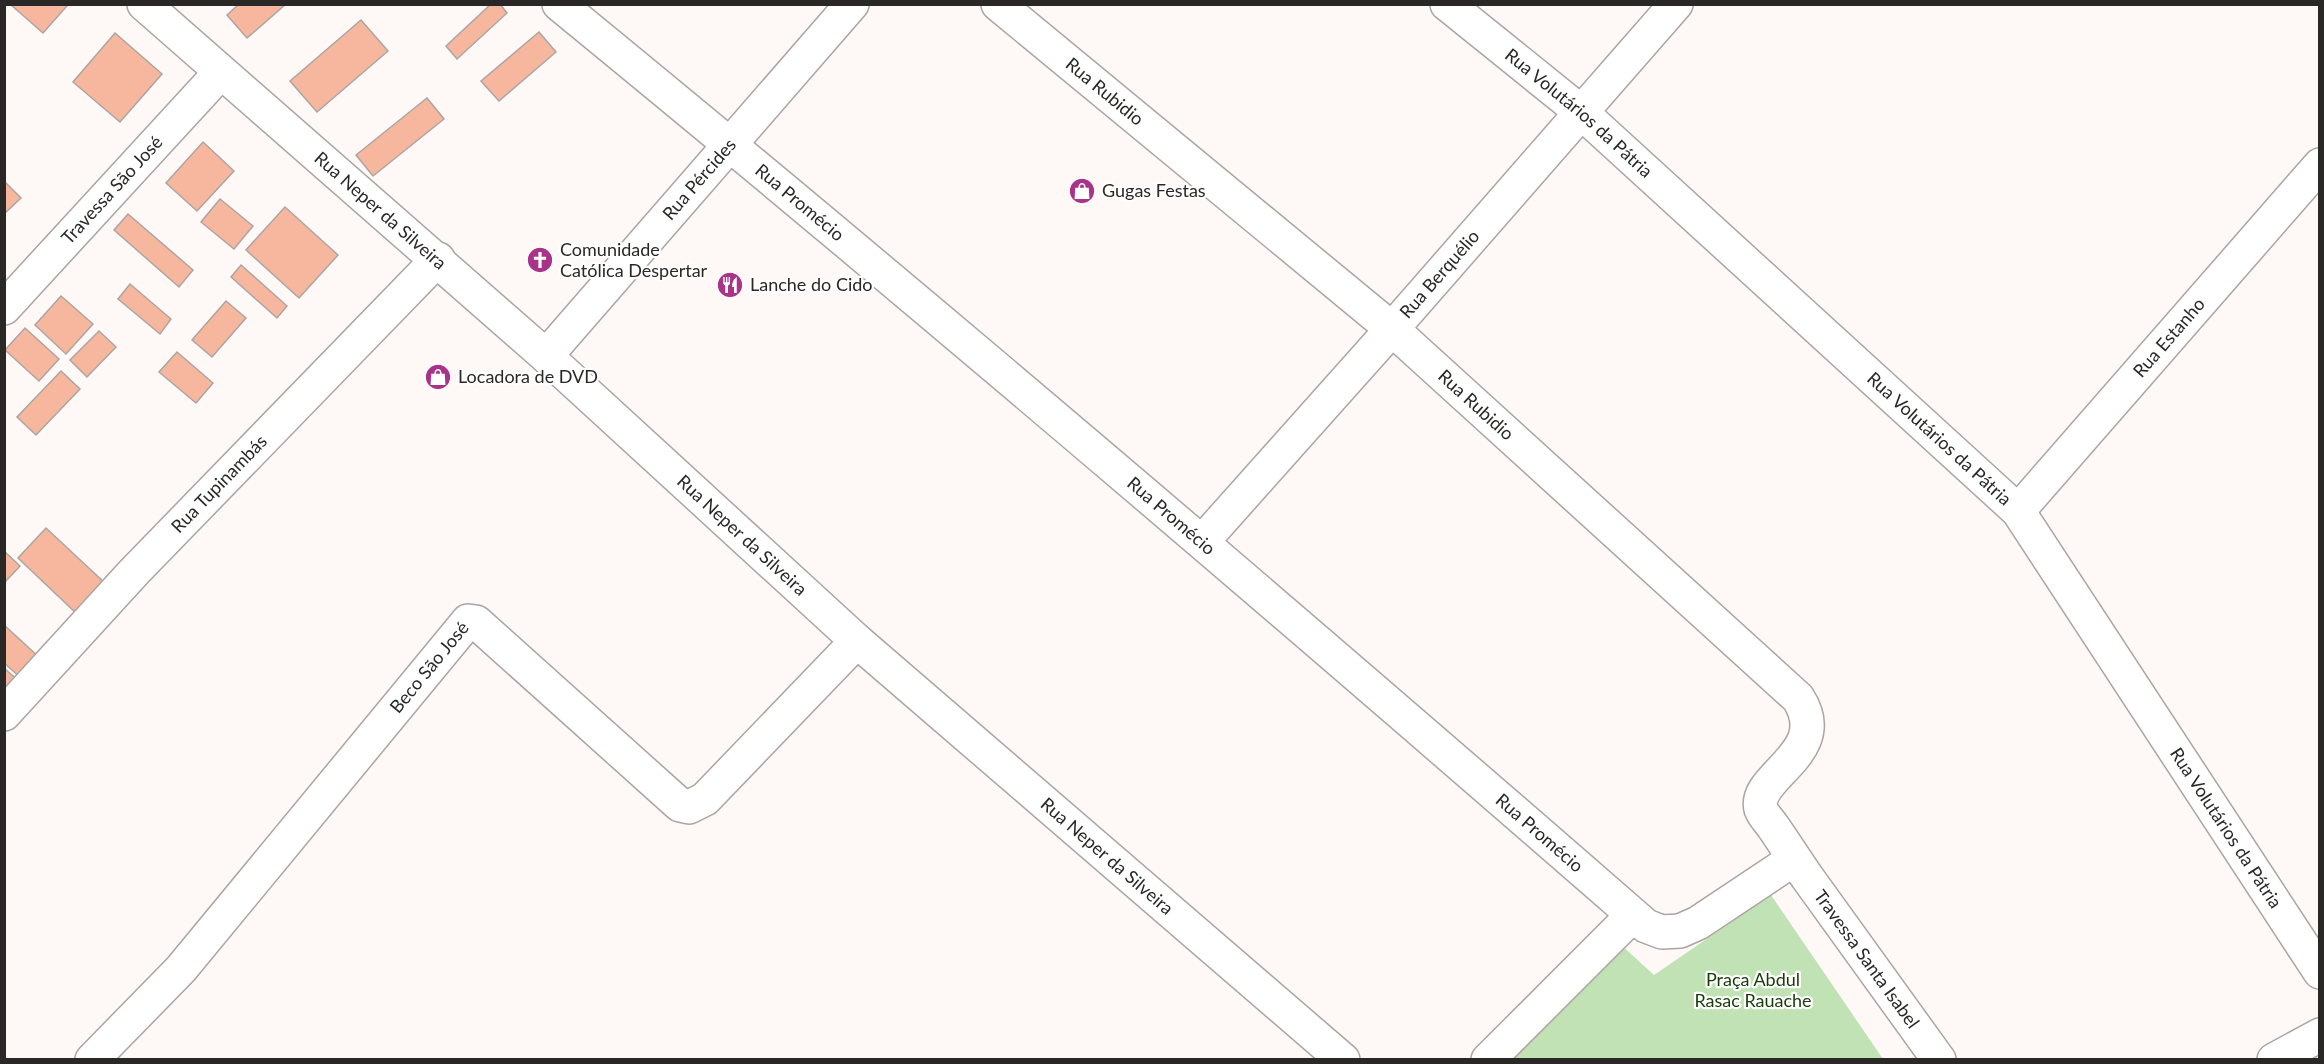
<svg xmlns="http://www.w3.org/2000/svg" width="2324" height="1064" font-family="Lato,sans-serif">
<rect width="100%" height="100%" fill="#fef8f6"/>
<!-- green -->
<polygon fill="#c0e2b5" points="1771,895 1883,1059 1494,1060 1608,933 1654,975"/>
<!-- building -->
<g fill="#f7b79e" stroke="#aca5a2" stroke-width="1.5">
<polygon points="10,4 66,4 67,6 43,33"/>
<polygon points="239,4 286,4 247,38 227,15"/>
<polygon points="491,4 500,4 507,13 457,59 446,46"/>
<polygon points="361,20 388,51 317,112 290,81"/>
<polygon points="539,32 556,52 499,101 481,81"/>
<polygon points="115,33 162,74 120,122 73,82"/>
<polygon points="427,98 444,119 373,176 356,155"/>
<polygon points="203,142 234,171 197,211 166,183"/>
<polygon points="4,181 21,198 4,214"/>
<polygon points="220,199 253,226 234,249 201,222"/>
<polygon points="285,207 338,255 299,298 246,250"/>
<polygon points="128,214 193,270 179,287 114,230"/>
<polygon points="241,265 287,306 277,318 231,277"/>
<polygon points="130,284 171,319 160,334 118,299"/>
<polygon points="61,296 93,324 66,354 35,325"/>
<polygon points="226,301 246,318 212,357 192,340"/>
<polygon points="25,328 59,359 39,381 5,350"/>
<polygon points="99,331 116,347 87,377 70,360"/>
<polygon points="177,352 213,383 196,403 159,372"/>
<polygon points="61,371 80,389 36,435 17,417"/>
<polygon points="46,528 107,585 78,615 18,558"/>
<polygon points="4,551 20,566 4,583"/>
<polygon points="4,625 40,658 21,678 4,663"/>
<polygon points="4,668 20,682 4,699"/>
</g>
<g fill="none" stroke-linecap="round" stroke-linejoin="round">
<!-- minor casing -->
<g stroke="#aca4a2" stroke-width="36">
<g id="minor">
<path id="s1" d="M 144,4 L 546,356 L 857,641 L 1343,1060"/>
<path id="s2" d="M 559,4 C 927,305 1288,614 1646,926 L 1662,932 L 1680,931 L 1698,923 L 1794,859"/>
<path id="s3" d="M 998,4 L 1392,329 L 1798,698 C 1834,753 1752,776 1761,809 C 1763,815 1770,822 1774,828 C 1785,844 1796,861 1807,877 C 1851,938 1895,999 1939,1060"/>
<path id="s4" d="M 4,308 L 220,73"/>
<path id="s5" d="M 546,356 L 852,4"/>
<path id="s6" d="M 2018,511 L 2320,165"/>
<path id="s7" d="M 1202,542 L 1392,329 L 1676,4"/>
<path id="s8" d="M 4,714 L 134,572 L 438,259"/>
<path id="s9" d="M 92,1060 L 181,969 L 468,621 L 476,622 L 680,805 L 689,807 L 705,799 L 857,641"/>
<polyline points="1488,1060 1633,915"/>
</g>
</g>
<!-- tertiary casing -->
<g stroke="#aca4a2" stroke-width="36">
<g id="tertiary">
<path id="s10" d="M 1447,4 L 1581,112 L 2018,511 L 2320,972"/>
</g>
</g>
<!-- primary casing -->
<g stroke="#aca4a2" stroke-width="36">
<polyline id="primary" points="2274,1060 2320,1035"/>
</g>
<!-- minor -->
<use href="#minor" stroke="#fff" stroke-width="33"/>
<!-- tertiary -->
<use href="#tertiary" stroke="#fff" stroke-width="33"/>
<!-- primary -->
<use href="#primary" stroke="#fff" stroke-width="33"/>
</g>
<!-- icons -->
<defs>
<g id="shop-disc" transform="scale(1.35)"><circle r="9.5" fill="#aa338a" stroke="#fff"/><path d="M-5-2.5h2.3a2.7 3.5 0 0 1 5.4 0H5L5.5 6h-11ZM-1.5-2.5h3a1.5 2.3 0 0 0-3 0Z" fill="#fff"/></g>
<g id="church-disc" transform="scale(1.35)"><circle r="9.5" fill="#aa338a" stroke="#fff"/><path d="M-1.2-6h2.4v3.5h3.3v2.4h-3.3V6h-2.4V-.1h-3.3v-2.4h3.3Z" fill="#fff"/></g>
<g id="restaurant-disc" transform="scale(1.35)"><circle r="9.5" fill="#aa338a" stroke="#fff"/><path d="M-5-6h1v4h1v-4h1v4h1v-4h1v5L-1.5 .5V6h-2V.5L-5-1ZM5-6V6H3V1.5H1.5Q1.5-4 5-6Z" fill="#fff"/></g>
</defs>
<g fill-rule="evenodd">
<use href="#shop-disc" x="1082" y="191"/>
<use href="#church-disc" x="540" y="260"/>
<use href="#restaurant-disc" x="730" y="285"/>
<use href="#shop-disc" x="438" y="377"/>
</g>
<g text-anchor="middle" stroke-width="4.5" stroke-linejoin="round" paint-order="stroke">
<!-- street labels -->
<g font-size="18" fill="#2a2827" stroke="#fff">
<text dy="6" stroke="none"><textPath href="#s3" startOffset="138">Rua Rubidio</textPath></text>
<text dy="6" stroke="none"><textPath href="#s10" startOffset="171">Rua Volutários da Pátria</textPath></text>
<text dy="6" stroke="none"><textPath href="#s5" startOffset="234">Rua Pércides</textPath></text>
<text dy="6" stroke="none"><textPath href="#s4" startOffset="160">Travessa São José</textPath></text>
<text dy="6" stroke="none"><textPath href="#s2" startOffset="312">Rua Promécio</textPath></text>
<text dy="6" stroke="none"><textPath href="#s1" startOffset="314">Rua Neper da Silveira</textPath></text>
<text dy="6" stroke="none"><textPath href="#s7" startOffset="358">Rua Berquélio</textPath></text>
<text dy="6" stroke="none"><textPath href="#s6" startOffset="230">Rua Estanho</textPath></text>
<text dy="6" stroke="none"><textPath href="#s3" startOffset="624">Rua Rubidio</textPath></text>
<text dy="6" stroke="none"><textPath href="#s10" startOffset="657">Rua Volutários da Pátria</textPath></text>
<text dy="6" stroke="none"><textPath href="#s8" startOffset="315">Rua Tupinambás</textPath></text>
<text dy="6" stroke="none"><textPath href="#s2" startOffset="798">Rua Promécio</textPath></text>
<text dy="6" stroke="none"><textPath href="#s1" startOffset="800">Rua Neper da Silveira</textPath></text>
<text dy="6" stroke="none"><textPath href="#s9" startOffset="518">Beco São José</textPath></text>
<text dy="6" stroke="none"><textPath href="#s10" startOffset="1143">Rua Volutários da Pátria</textPath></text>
<text dy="6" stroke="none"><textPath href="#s2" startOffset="1284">Rua Promécio</textPath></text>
<text dy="6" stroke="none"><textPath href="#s1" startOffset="1286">Rua Neper da Silveira</textPath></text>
<text dy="6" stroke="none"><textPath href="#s3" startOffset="1371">Travessa Santa Isabel</textPath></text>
</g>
<!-- poi labels -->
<g font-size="18" fill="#2a2827" stroke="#fff" text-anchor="start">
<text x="1102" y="197">Gugas Festas</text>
<text x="560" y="256">Comunidade<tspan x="560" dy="21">Católica Despertar</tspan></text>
<text x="750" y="291">Lanche do Cido</text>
<text x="458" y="383">Locadora de DVD</text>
</g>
<!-- park labels -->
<g font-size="18" fill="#173b06" stroke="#fff">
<text x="1753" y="986">Praça Abdul<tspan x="1753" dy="21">Rasac Rauache</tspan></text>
</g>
</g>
<!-- border -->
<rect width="2324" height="1064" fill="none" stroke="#2a2827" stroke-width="12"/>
</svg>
